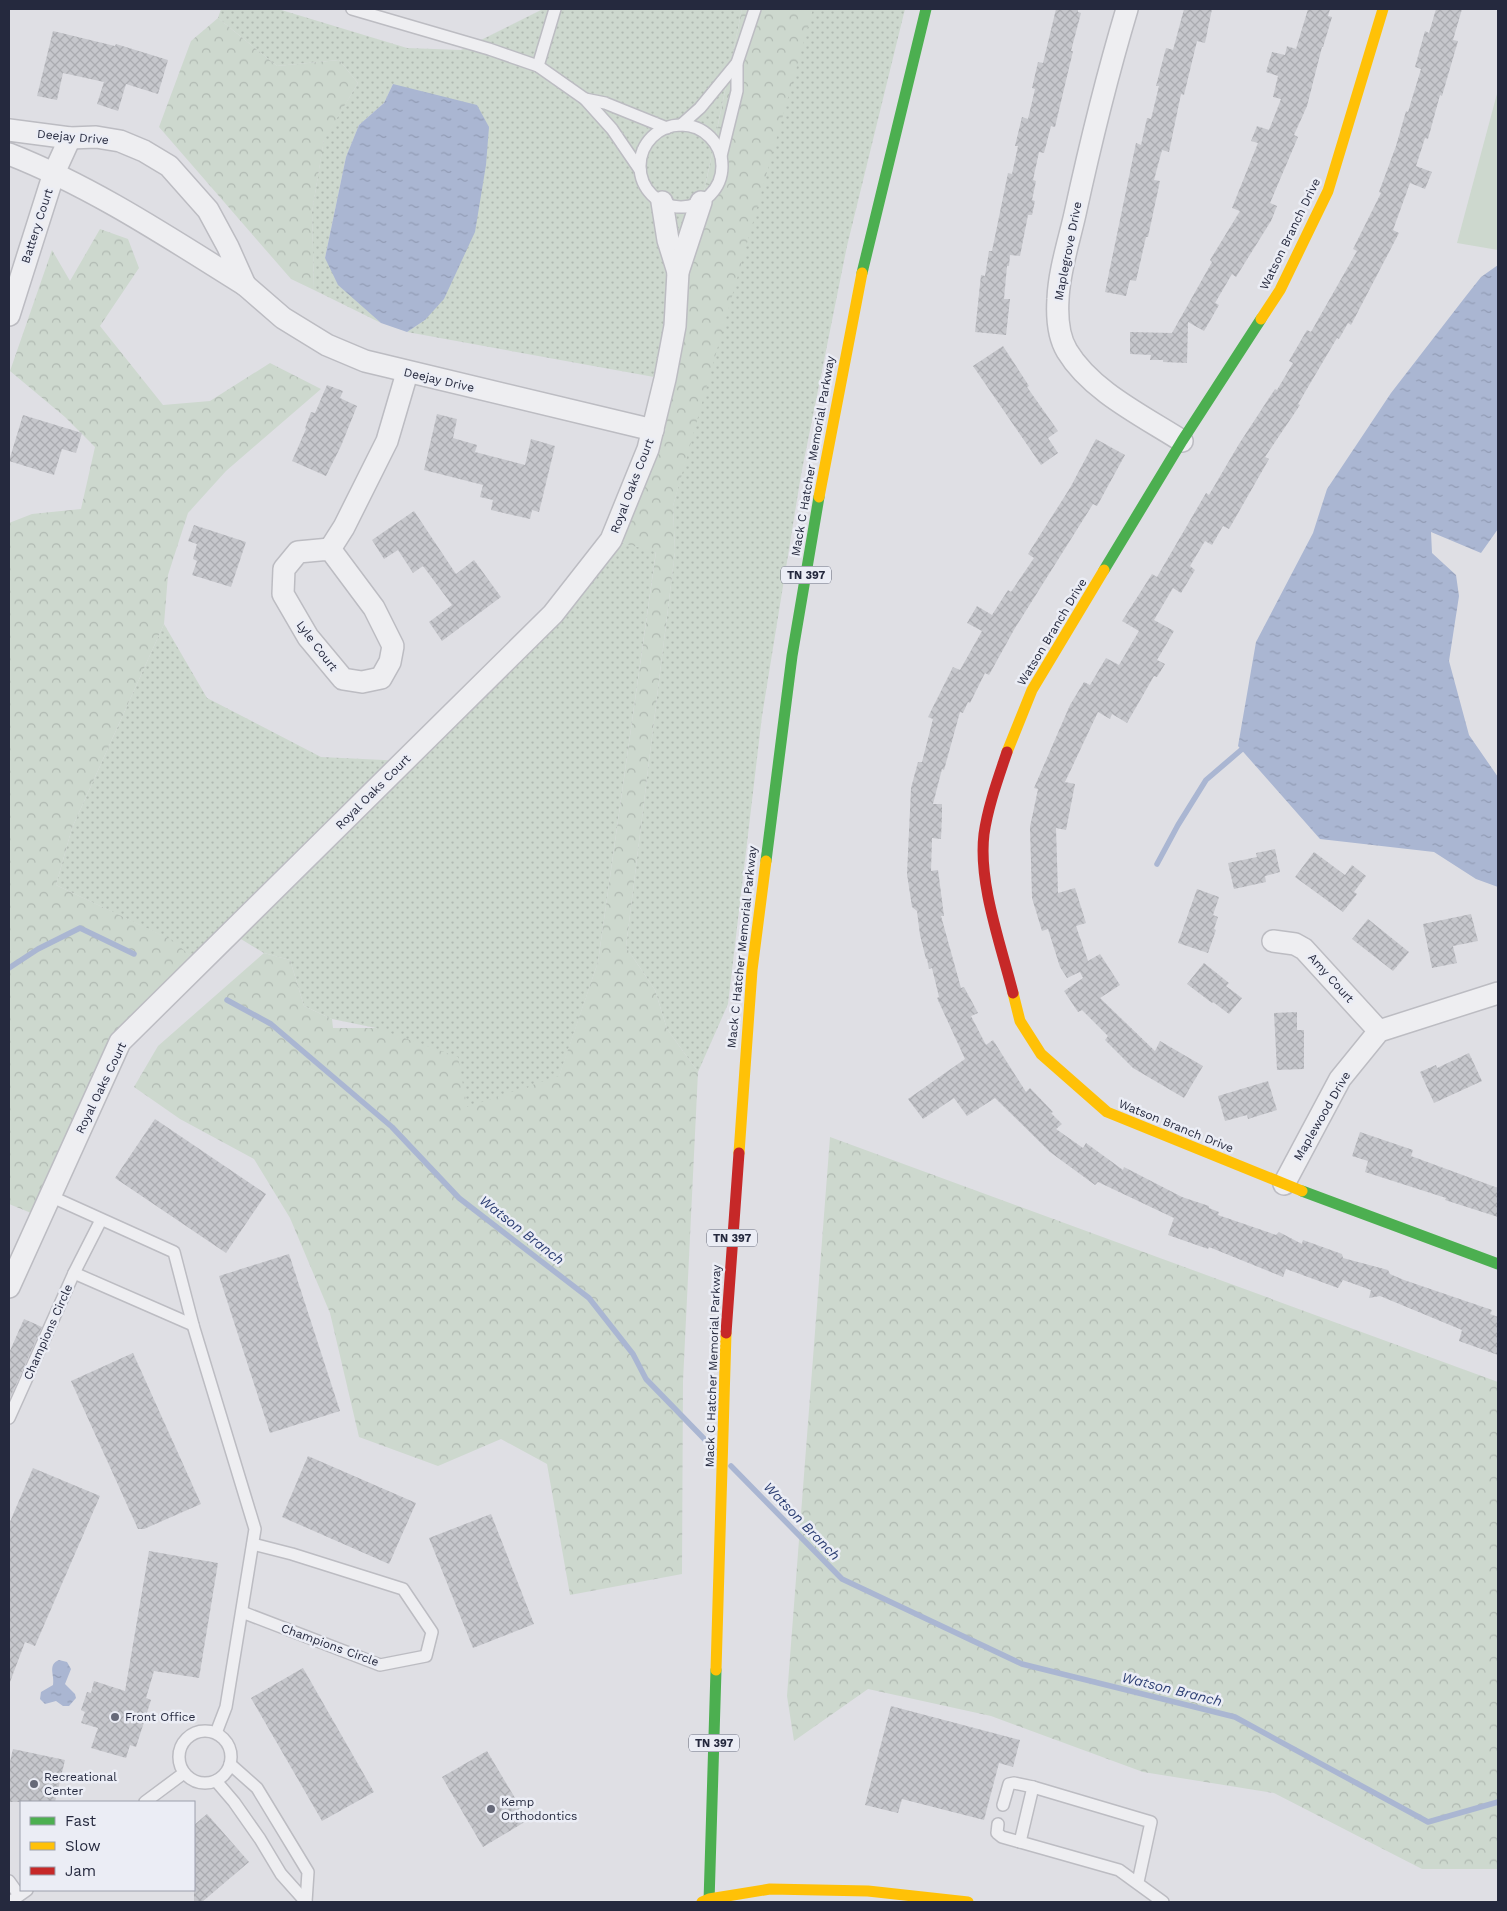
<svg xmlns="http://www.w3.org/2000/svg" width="1507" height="1911" font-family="'Work Sans',sans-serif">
<defs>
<pattern id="grass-dots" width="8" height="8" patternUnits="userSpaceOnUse" patternTransform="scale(1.25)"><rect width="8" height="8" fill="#cdd8ce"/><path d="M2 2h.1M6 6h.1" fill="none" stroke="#b0b9b2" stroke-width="1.8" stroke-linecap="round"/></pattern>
<pattern id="forest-crowns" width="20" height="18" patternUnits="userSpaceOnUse" patternTransform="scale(1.25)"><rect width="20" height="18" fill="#cdd8ce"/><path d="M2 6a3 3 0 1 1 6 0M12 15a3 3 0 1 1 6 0" fill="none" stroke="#b0b9b2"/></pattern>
<pattern id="water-ripples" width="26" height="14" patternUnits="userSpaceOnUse" patternTransform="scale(1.25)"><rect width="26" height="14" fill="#aab6d2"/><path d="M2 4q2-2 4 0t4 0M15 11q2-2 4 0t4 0" fill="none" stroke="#929cb5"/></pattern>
<pattern id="building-cross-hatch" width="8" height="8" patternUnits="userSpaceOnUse" patternTransform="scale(1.25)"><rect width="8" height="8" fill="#c6c7cc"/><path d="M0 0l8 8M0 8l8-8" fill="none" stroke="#aaabb0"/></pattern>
</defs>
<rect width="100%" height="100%" fill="#dfdfe4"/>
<!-- grass -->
<g fill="url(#grass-dots)">
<polygon points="221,9 278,9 407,48 461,50 543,9 742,9 665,379 407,332 425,320 393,84 384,103 359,125 346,157 325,258 364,307 381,323 314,290 312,212 324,139 358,83 339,60 277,66 218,18"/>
<polygon points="809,9 905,9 847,246 801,475 762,716 728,1004 698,1072 667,1029 655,990 626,947 675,552 673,506 781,102"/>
<polygon points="611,540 656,551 598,962 559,1077 467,1108 376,1028 332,1019 304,1006 290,960 264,953 231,933 200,964 171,940 56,885 72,828 164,624 207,698 321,757 405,761"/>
</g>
<!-- forest -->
<g fill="url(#forest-crowns)">
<polygon points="742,9 813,9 673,506 675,552 626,947 655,990 667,1029 698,1072 683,1381 682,1574 570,1595 547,1464 501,1439 438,1466 359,1437 330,1313 290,1218 254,1159 180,1119 134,1087 158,1046 264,953 290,960 304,1006 332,1019 333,1028 376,1028 458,1057 467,1107 559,1076 598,962 656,552 611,540 651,448"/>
<polygon points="218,18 277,66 339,60 358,83 324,140 312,212 314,290 291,279 159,127 191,41"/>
<polygon points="100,229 128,239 139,268 100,326 163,405 210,401 270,363 321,389 226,471 188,513 168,575 164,624 72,828 56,885 172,940 200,964 120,1043 41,1217 9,1204 9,523 32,514 81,509 95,447 65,417 10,371 52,250 70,281"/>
<polygon points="830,1137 1498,1382 1498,1869 1422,1869 1274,1793 1143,1772 991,1716 868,1689 794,1741 787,1696"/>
</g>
<!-- park -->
<polygon fill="#cdd8ce" points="1498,90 1498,250 1457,243"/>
<!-- water -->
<g fill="url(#water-ripples)">
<polygon points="393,84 477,105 489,127 486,165 475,232 444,299 425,320 407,332 381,323 338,285 325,258 346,157 359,125 384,103"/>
<polygon points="1498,265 1498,529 1481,553 1431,532 1432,553 1456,575 1459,596 1449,661 1469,735 1498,777 1498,887 1476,879 1434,852 1320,839 1238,746 1256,642 1313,533 1327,489 1391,393 1466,296 1481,277"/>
<path d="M 59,1660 L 67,1662 L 71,1669 L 65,1684 L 75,1694 L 76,1698 L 69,1706 L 63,1706 L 56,1701 L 45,1704 L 40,1699 L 41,1692 L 53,1685 C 55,1675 47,1665 59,1660 Z"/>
</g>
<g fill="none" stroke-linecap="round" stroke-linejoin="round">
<!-- stream -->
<g stroke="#aab6d2" stroke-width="5.5">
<polyline points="1157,864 1178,825 1206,780 1241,750"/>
<polyline points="9,968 38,949 80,928 134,954"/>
<polyline points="227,1000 271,1024 392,1127 459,1198 589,1298 633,1354 646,1379 714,1449"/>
<polyline points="731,1466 842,1579 1022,1664 1235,1717 1428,1822 1498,1802"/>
</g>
</g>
<!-- building -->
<g fill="url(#building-cross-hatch)">
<polygon points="1056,9 1078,9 1078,12 1081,13 1071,51 1073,51 1055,127 1051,126 1044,153 1039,152 1033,180 1036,181 1032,200 1035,201 1032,215 1028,215 1020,256 1010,255 1009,266 1007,266 1004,299 1010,299 1006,335 975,332 981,275 985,276 989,251 992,251 1008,173 1012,174 1018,146 1015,146 1022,117 1028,119 1035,89 1032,88 1038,62 1043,63"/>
<polygon points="1184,9 1212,9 1205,43 1197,41 1184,95 1181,94 1169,152 1162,150 1154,180 1160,181 1148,237 1146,237 1136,281 1130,280 1126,296 1105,292 1136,143 1141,145 1147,118 1151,119 1159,86 1156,86 1166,48 1173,50"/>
<polygon points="1308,9 1330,9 1328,16 1332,17 1323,47 1322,47 1307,106 1294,135 1298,137 1270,203 1277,206 1271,221 1236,277 1232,274 1215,303 1219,305 1204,331 1188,322 1187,363 1163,362 1163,360 1150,360 1151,355 1130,354 1130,332 1172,333 1212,262 1210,260 1240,211 1232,208 1258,143 1251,141 1257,126 1269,130 1281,99 1273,97 1278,76 1266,72 1272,52 1285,55 1287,46 1296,49"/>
<polygon points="1436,9 1462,9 1453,40 1458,41 1442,96 1440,95 1428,139 1425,138 1416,166 1432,172 1425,189 1410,183 1393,230 1399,233 1351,325 1348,323 1339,339 1337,338 1298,404 1300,405 1265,457 1269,459 1229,529 1223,526 1212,545 1205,541 1190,566 1195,570 1181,593 1173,588 1154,620 1174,631 1157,660 1165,664 1157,677 1154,676 1127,723 1112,714 1110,719 1098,712 1065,782 1075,784 1066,830 1056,828 1058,893 1075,888 1086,923 1076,926 1088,961 1100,954 1120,985 1100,998 1155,1051 1160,1041 1203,1066 1184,1098 1133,1068 1105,1040 1108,1036 1082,1010 1078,1012 1064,991 1083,978 1080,972 1067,978 1060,967 1048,929 1042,931 1032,898 1030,827 1038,789 1034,788 1070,705 1084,682 1090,685 1106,658 1119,665 1139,631 1122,621 1152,574 1157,577 1206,493 1209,495 1239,444 1275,389 1277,390 1293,363 1289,361 1307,330 1311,332 1357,251 1353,249 1381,193 1379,192 1396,146 1406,111 1408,112 1421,69 1415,67 1425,31 1429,33"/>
<polygon points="53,31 115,46 116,44 168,60 158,94 126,84 118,111 97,104 104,82 63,73 57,100 37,96"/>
<polygon points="1003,346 1029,386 1027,387 1058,431 1048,438 1058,453 1041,465 973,366"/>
<polygon points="327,385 343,391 340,398 357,406 341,446 326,476 292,461 306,429 305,428 311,412 315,413"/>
<polygon points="437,414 457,419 453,438 477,445 475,452 525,465 531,439 555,446 539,512 532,510 530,519 491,510 493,500 480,497 483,485 424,470"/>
<polygon points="23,415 82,433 76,453 62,449 54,475 9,461"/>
<polygon points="1096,439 1125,455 1097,506 1093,504 1015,628 989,675 985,673 970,703 968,702 963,713 960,712 944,770 942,769 933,804 942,804 942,814 941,839 932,838 931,871 938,870 944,916 941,916 961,988 964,987 978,1013 971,1016 986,1045 993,1040 1026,1092 1030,1088 1053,1112 1051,1113 1062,1124 1056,1129 1083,1148 1086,1143 1123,1170 1124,1167 1182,1197 1209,1206 1209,1208 1219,1212 1218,1215 1276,1235 1279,1232 1302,1244 1303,1240 1342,1254 1343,1258 1388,1270 1390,1274 1404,1280 1492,1310 1490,1314 1498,1317 1498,1355 1459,1341 1462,1330 1380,1296 1369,1298 1371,1290 1343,1280 1338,1288 1286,1269 1283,1277 1209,1247 1208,1249 1168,1235 1174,1218 1098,1182 1095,1185 1050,1152 995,1098 967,1116 954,1098 923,1119 908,1099 965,1059 937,998 939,997 932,968 929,969 927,959 926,959 920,935 917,911 912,907 907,874 911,788 918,762 922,762 933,719 928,717 953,667 960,670 982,631 967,623 977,606 992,615 1008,590 1011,592 1034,558 1028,554 1070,488"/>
<polygon points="414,511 456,574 474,560 501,597 442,641 429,622 452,605 423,566 413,573 398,550 384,559 372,540"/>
<polygon points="194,525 246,542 231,587 192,575 197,561 193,559 197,544 188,541"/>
<polygon points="1275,849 1280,872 1265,876 1266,882 1234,889 1228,863 1257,857 1256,853"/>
<polygon points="1314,852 1345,875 1352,865 1366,876 1354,892 1357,894 1343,912 1295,877"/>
<polygon points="1197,889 1219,897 1213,915 1218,917 1214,929 1216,930 1208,953 1178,943"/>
<polygon points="1471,914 1478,941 1453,946 1457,963 1432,968 1423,924"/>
<polygon points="1368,919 1409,952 1393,971 1352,939"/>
<polygon points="1204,963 1229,983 1226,986 1242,998 1229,1014 1213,1002 1212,1003 1187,984"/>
<polygon points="1297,1012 1297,1030 1304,1030 1304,1069 1277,1070 1274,1013"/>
<polygon points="1469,1053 1482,1081 1434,1103 1420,1072 1436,1065 1437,1068"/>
<polygon points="1268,1081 1277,1110 1248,1119 1247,1115 1225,1121 1218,1096"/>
<polygon points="155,1119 266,1194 226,1253 115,1178"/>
<polygon points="1360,1132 1413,1150 1411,1156 1498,1188 1498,1217 1445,1200 1446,1198 1365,1172 1368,1161 1352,1156"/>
<polygon points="289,1254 340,1411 270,1433 219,1276"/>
<polygon points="24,1319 42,1327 9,1400 9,1353"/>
<polygon points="133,1353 201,1504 144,1529 138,1529 71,1381"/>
<polygon points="308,1456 416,1503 389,1564 282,1517"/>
<polygon points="33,1468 100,1496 35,1646 25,1642 10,1682 9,1524"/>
<polygon points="491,1514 534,1624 473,1648 429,1538"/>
<polygon points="149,1551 218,1563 199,1678 154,1671 146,1698 151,1700 136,1747 130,1745 126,1758 91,1748 98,1728 81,1723 85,1712 81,1710 87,1692 91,1693 94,1681 125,1691"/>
<polygon points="303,1668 374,1792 322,1821 251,1698"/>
<polygon points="891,1706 1020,1740 1013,1767 999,1763 984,1820 902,1799 898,1813 865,1805"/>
<polygon points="13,1749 65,1760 55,1802 9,1802 9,1766"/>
<polygon points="487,1751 528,1820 483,1847 442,1777"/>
<polygon points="207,1814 249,1862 202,1902 194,1902 194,1825"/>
</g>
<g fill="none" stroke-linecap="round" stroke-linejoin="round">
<!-- lane casing -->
<g stroke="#bcbcc2" stroke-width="14">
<g id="lane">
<polyline points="352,9 489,49 538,66 585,99 612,129 640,170"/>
<polyline points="538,66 555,9"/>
<polyline points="585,99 605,103 667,128"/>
<polyline points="681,125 700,108 737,63"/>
<circle cx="681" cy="166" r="41"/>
<polyline points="721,156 737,91 737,63 755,9"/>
<polyline points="50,1196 174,1252 193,1325 255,1529 226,1707 216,1733"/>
<polyline points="74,1273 193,1325"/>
<polyline points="9,1418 74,1273 101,1220"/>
<polyline points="242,1612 380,1665 426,1656 432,1632 403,1589 292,1554 253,1544"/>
<circle cx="205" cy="1757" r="26"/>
<polyline points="230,1764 257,1788 308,1872 306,1902"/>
<polyline points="216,1781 234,1802 260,1839 281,1874 306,1902"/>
<polyline points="145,1802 184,1773"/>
<polyline points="1003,1805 1009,1784 1014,1783 1033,1787"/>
<polyline points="998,1824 997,1833 1002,1837 1020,1842"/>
<polyline points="9,1881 19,1895"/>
<polyline points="1138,1882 1151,1822 1033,1787 1020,1842 1119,1870 1163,1902"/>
<polyline points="10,1902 27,1890"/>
</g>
</g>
<!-- street casing -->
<g stroke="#bcbcc2" stroke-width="24">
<g id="street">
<path d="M 1127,9 C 1107,76 1090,145 1075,214 C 1069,241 1059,271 1058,299 C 1057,315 1058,336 1067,351 C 1091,391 1143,416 1182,441"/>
<path d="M 9,130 L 70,138 L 96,137 L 120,141 L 144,151 L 169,166 L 208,210 L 228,247 L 245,285 C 168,237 93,187 9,154"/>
<polyline points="662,202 668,240 678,272"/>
<polyline points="245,285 283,318 327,345 365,361 653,430"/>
<polyline points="9,315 54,173 70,138"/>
<polygon points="330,549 374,608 393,646 390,662 381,678 362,682 343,679 308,637 283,594 284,569 298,552"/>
<polyline points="330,549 344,527 387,441 407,373"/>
<polyline points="1273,941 1295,944 1304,949 1379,1031"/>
<polyline points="1284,1184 1340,1079 1379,1031 1498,993"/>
<polyline points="9,1287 120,1042 553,614 611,540 648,449 665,379 675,326 678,272 701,202"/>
</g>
</g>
<!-- lane -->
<use href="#lane" stroke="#eeeef1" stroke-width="11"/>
<!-- street -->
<use href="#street" stroke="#eeeef1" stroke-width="21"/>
<!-- fast -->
<g stroke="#4caf50" stroke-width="11">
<polyline points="862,273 926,9"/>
<polyline points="1104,570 1182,441 1261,319"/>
<polyline points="766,861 792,656 819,497"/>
<polyline points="1302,1191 1498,1264"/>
<polyline points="709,1902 716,1670"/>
</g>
<!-- slow -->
<g stroke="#ffc107" stroke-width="11">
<polyline points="1261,319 1280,290 1328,191 1383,9"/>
<polyline points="819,497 862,273"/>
<polyline points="1007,752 1032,690 1104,570"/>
<polyline points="1013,993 1020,1021 1041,1054 1107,1112 1302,1191"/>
<polyline points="739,1153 752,970 766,861"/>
<polyline points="716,1670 726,1333"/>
<polyline points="702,1902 709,1899 770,1889 868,1891 968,1902"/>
</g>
<!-- jam -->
<g stroke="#c62828" stroke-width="11">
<path d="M 1007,752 C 998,779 988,806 984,834 C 978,883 1001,945 1013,993"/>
<polyline points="726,1333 739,1153"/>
</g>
</g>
<!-- markers -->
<g fill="#666978" stroke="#ebedf5" stroke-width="2">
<circle cx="115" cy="1717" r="5"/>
<circle cx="34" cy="1784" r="5"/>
<circle cx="491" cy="1809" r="5"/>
</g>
<g text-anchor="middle" stroke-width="5" stroke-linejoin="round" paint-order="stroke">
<!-- shield labels -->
<g fill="#ebedf5" stroke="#606475" stroke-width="1">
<rect x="781" y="566.5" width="50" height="17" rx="4"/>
<rect x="707" y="1229.5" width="50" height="17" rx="4"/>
<rect x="689" y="1734.5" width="50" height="17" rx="4"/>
</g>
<g font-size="11" font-weight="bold" fill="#25293e">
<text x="806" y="579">TN 397</text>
<text x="732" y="1242">TN 397</text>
<text x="714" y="1747">TN 397</text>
</g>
<!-- street labels -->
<g font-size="12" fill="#25293e" stroke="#ebedf5">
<text transform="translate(73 137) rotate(5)" y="4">Deejay Drive</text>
<text transform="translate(37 226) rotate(-72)" y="4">Battery Court</text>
<text transform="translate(1290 234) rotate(-64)" y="4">Watson Branch Drive</text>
<text transform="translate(1068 251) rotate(-79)" y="4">Maplegrove Drive</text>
<text transform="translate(439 380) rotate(13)" y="4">Deejay Drive</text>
<text transform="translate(813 456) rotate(-80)" y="4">Mack C Hatcher Memorial Parkway</text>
<text transform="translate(632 486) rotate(-69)" y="4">Royal Oaks Court</text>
<text transform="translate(1052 632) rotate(-59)" y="4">Watson Branch Drive</text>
<text transform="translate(317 646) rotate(53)" y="4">Lyle Court</text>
<text transform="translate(373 792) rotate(-45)" y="4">Royal Oaks Court</text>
<text transform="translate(742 947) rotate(-84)" y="4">Mack C Hatcher Memorial Parkway</text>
<text transform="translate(1331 978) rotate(48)" y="4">Amy Court</text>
<text transform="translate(101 1088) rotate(-64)" y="4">Royal Oaks Court</text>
<text transform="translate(1322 1116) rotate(-60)" y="4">Maplewood Drive</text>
<text transform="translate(1176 1126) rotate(22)" y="4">Watson Branch Drive</text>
<text transform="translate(48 1332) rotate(-66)" y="4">Champions Circle</text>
<text transform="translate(713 1366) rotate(-88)" y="4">Mack C Hatcher Memorial Parkway</text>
<text transform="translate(330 1645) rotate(20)" y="4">Champions Circle</text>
</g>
<!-- poi labels -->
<g font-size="12" fill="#25293e" stroke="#ebedf5" text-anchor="start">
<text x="125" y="1721">Front Office</text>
<text x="44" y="1781">Recreational<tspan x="44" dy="14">Center</tspan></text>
<text x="501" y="1806">Kemp<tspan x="501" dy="14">Orthodontics</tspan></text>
</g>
<!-- water labels -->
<g font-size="14" font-style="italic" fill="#2d3f74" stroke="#ebedf5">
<text transform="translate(522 1230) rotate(38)" y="5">Watson Branch</text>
<text transform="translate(802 1521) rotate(46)" y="5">Watson Branch</text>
<text transform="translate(1172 1689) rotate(14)" y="5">Watson Branch</text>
</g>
</g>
<!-- border -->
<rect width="1507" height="1911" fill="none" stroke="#25293e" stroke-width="20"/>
<!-- legend -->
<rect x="20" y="1801" width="175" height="90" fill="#ebedf5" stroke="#9c9fac"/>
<rect x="30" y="1817" width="25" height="8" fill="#4caf50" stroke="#9c9fac"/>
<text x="65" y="1826" font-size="15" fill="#25293e">Fast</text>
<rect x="30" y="1842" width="25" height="8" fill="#ffc107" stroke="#9c9fac"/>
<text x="65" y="1851" font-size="15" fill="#25293e">Slow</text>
<rect x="30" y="1867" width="25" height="8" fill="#c62828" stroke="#9c9fac"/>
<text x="65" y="1876" font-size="15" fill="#25293e">Jam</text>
</svg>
